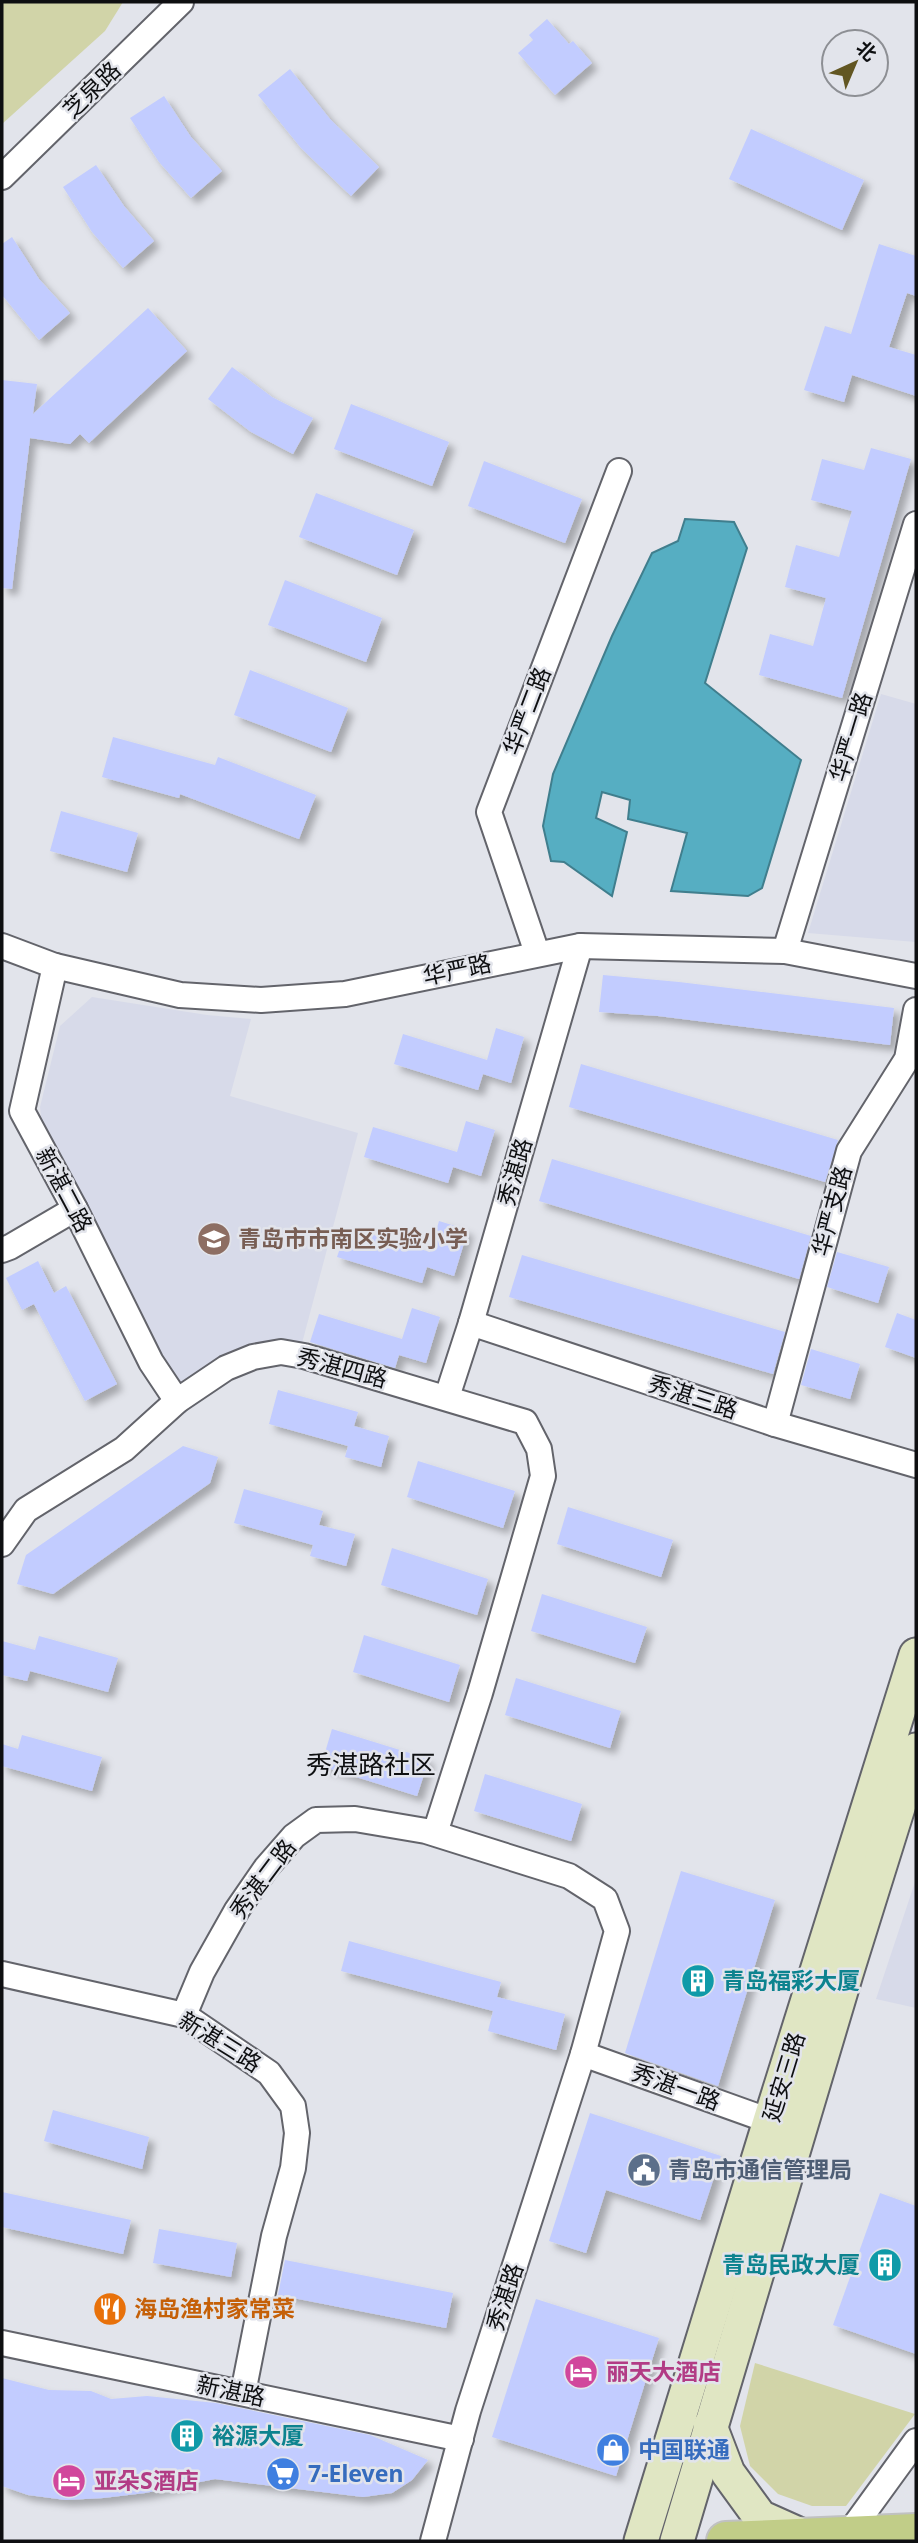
<svg xmlns="http://www.w3.org/2000/svg" width="918" height="2543" font-family="'Noto Sans','Noto Sans SC',sans-serif">
<defs>
<filter id="shadow"><feDropShadow dx="6" dy="6" stdDeviation="3.5" flood-color="#0004"/></filter>
</defs>
<rect width="100%" height="100%" fill="#e2e4eb"/>
<!-- built -->
<g fill="#d7dae9">
<polygon points="881,694 916,704 916,942 808,933"/>
<polygon points="92,997 207,1015 251,1019 230,1096 358,1133 301,1347 182,1383 161,1365 42,1126 40,1107 60,1026"/>
<polygon points="916,1879 916,2008 876,1999"/>
</g>
<!-- green -->
<g fill="#d1d4a8">
<polygon points="2,2 123,2 105,31 2,124"/>
<polygon points="755,2363 915,2414 846,2506 812,2506 778,2494 750,2466 740,2426"/>
</g>
<!-- water -->
<polygon fill="#56aec2" stroke="#407e8d" stroke-width="2" points="685,519 734,522 747,548 705,683 801,760 762,888 748,896 671,891 687,833 628,819 630,800 602,792 596,818 627,832 612,896 564,862 551,861 543,826 553,774 612,636 652,553 678,541"/>
<!-- building -->
<g fill="#c2ccff" filter="url(#shadow)">
<polygon points="547,19 569,44 573,41 592,63 555,95 518,53 533,40 529,35"/>
<polygon points="290,69 330,119 379,167 351,196 301,148 258,95"/>
<polygon points="164,96 191,137 222,171 191,198 159,162 130,118"/>
<polygon points="751,129 864,180 842,230 729,179"/>
<polygon points="96,165 124,206 154,241 123,268 92,232 63,187"/>
<polygon points="12,237 39,279 70,313 39,340 2,295 2,244"/>
<polygon points="879,244 916,256 916,296 907,293 889,347 916,355 916,396 852,375 844,402 804,390 825,326 851,334"/>
<polygon points="148,308 187,351 89,443 80,434 70,444 30,438 12,589 2,588 2,380 37,384 33,414"/>
<polygon points="232,367 272,397 313,418 293,454 251,432 208,399"/>
<polygon points="351,404 449,442 432,486 334,449"/>
<polygon points="871,448 911,459 842,698 759,675 770,634 813,646 826,598 785,587 796,545 839,557 852,511 811,500 822,459 864,470"/>
<polygon points="484,461 582,499 565,543 468,506"/>
<polygon points="316,493 414,530 397,575 299,537"/>
<polygon points="285,580 382,618 366,662 268,625"/>
<polygon points="250,670 348,708 331,752 234,715"/>
<polygon points="113,737 215,765 218,757 316,795 299,839 180,794 179,798 102,777"/>
<polygon points="61,811 138,833 127,872 50,851"/>
<polygon points="603,975 679,982 894,1008 890,1045 658,1016 599,1012"/>
<polygon points="496,1028 524,1037 511,1083 483,1074 478,1090 394,1064 403,1034 487,1060"/>
<polygon points="581,1064 838,1140 825,1182 569,1107"/>
<polygon points="466,1121 495,1130 481,1176 453,1167 448,1183 364,1157 373,1127 457,1152"/>
<polygon points="552,1159 811,1236 799,1279 539,1201"/>
<polygon points="439,1221 468,1230 454,1276 427,1267 422,1283 337,1257 347,1227 430,1252"/>
<polygon points="837,1252 889,1267 878,1303 827,1287"/>
<polygon points="522,1255 785,1332 773,1374 509,1297"/>
<polygon points="38,1261 54,1293 66,1286 117,1384 85,1401 34,1304 22,1310 6,1278"/>
<polygon points="412,1308 440,1317 426,1363 399,1355 395,1368 310,1342 319,1314 402,1339"/>
<polygon points="897,1313 916,1320 916,1358 885,1347"/>
<polygon points="811,1349 860,1364 850,1399 801,1385"/>
<polygon points="278,1390 358,1412 354,1426 389,1436 381,1467 345,1457 348,1446 269,1424"/>
<polygon points="183,1446 218,1457 210,1483 53,1594 17,1584 26,1555"/>
<polygon points="418,1461 515,1491 503,1528 407,1497"/>
<polygon points="244,1489 323,1511 319,1525 355,1534 346,1566 310,1556 313,1545 234,1523"/>
<polygon points="568,1507 673,1540 661,1577 557,1544"/>
<polygon points="392,1548 488,1579 477,1615 381,1585"/>
<polygon points="542,1594 647,1627 635,1663 531,1631"/>
<polygon points="364,1635 460,1665 449,1702 353,1672"/>
<polygon points="39,1636 118,1658 108,1692 30,1671 27,1681 2,1675 2,1641 35,1650"/>
<polygon points="516,1678 621,1711 610,1748 505,1715"/>
<polygon points="332,1729 429,1759 417,1796 321,1766"/>
<polygon points="22,1735 102,1757 92,1791 2,1766 2,1744 18,1749"/>
<polygon points="485,1774 582,1804 571,1841 474,1811"/>
<polygon points="681,1871 775,1900 718,2086 625,2053"/>
<polygon points="349,1941 501,1982 497,1997 565,2014 556,2050 488,2031 493,2011 341,1971"/>
<polygon points="53,2110 149,2137 142,2169 44,2141"/>
<polygon points="590,2113 721,2156 700,2220 606,2190 586,2253 549,2241"/>
<polygon points="2,2192 131,2220 123,2254 2,2227"/>
<polygon points="880,2193 916,2206 916,2354 833,2325"/>
<polygon points="159,2229 237,2243 231,2277 153,2263"/>
<polygon points="285,2260 453,2293 446,2328 278,2295"/>
<polygon points="536,2299 659,2338 616,2476 492,2437"/>
<polygon points="2,2378 49,2390 91,2391 111,2399 147,2396 216,2403 370,2435 428,2460 412,2480 392,2493 363,2497 215,2479 145,2493 103,2498 66,2500 28,2495 2,2486"/>
</g>
<g fill="none" stroke-linecap="round" stroke-linejoin="round">
<!-- street casing -->
<g stroke="#63646b" stroke-width="28">
<g id="street">
<polyline points="2,177 181,2"/>
<polyline points="2,946 55,966 180,995 261,1000 345,994 580,946 785,951 916,976"/>
<polyline points="785,951 916,524"/>
<polyline points="537,953 489,812 619,471"/>
<polyline points="55,966 22,1111 75,1209 151,1362 177,1401"/>
<polyline points="2,1250 10,1247 75,1209"/>
<polyline points="471,1323 775,1424 916,1465"/>
<polyline points="447,1397 471,1323 580,946"/>
<polyline points="775,1424 849,1151 907,1059 916,1010"/>
<polyline points="2,1544 26,1510 124,1449 177,1401 226,1368 253,1357 281,1352 304,1356 525,1422 539,1449 543,1476 480,1693 435,1833"/>
<polyline points="2,1974 184,2015 269,2073 293,2106 297,2133 293,2168 274,2236 243,2393"/>
<polyline points="184,2015 202,1972 237,1910 266,1868 294,1836 316,1820 355,1819 426,1831 569,1876 605,1899 617,1931 583,2054 468,2411 433,2541"/>
<polyline points="583,2054 770,2121"/>
<polyline points="2,2343 461,2439"/>
<polyline points="847,2536 916,2441"/>
</g>
</g>
<!-- secondary casing -->
<g stroke="#63646b" stroke-width="37">
<g id="secondary">
<polyline points="710,2426 728,2473 760,2517 807,2538"/>
<polyline points="641,2541 770,2121 916,1655"/>
<polyline points="677,2541 846,1974 916,1750"/>
</g>
</g>
<!-- primary casing -->
<g stroke="#c0c1c1" stroke-width="42">
<polyline id="primary" points="726,2541 916,2533"/>
</g>
<!-- street -->
<use href="#street" stroke="#fff" stroke-width="24"/>
<!-- secondary -->
<use href="#secondary" stroke="#e0e6c3" stroke-width="33"/>
<!-- primary -->
<use href="#primary" stroke="#c1cd88" stroke-width="38"/>
</g>
<!-- icons -->
<defs>
<g id="school-disc" transform="scale(1.75)"><circle r="9.5" fill="#8d6e63" stroke="#e2e4eb"/><path d="M0-5L7-2L0 1L-7-2ZM-4 1L0 2.5L4 1V4Q0 6-4 4Z" fill="#fff"/></g>
<g id="building-disc" transform="scale(1.75)"><circle r="9.5" fill="#0f9aa8" stroke="#e2e4eb"/><path d="M-4-6H4V6H1V3H-1V6H-4ZM-2.5-4.3h1.7v1.8h-1.7ZM.8-4.3h1.7v1.8H.8ZM-2.5-1h1.7V.8h-1.7ZM.8-1h1.7V.8H.8Z" fill="#fff"/></g>
<g id="civic-disc" transform="scale(1.75)"><circle r="9.5" fill="#5c6f8a" stroke="#e2e4eb"/><path d="M-.6-6.5H3V-4.5H.6V-3L4-1V1h2V6H-6V1h2V-1L-.6-3ZM-1.2 2.5V6h2.4V2.5Z" fill="#fff"/></g>
<g id="restaurant-disc" transform="scale(1.75)"><circle r="9.5" fill="#e8710a" stroke="#e2e4eb"/><path d="M-5-6h1v4h1v-4h1v4h1v-4h1v5L-1.5 .5V6h-2V.5L-5-1ZM5-6V6H3V1.5H1.5Q1.5-4 5-6Z" fill="#fff"/></g>
<g id="hotel-disc" transform="scale(1.75)"><circle r="9.5" fill="#d1479c" stroke="#e2e4eb"/><path d="M-6-4.5h1.5V1H6V5H4.5V3h-9V5H-6ZM-4 0a1.8 1.8 0 1 1 3.6 0ZM.5 0V-2.5h3Q6-2.5 6 0Z" fill="#fff"/></g>
<g id="shop-disc" transform="scale(1.75)"><circle r="9.5" fill="#3f7fe0" stroke="#e2e4eb"/><path d="M-5-2.5h2.3a2.7 3.5 0 0 1 5.4 0H5L5.5 6h-11ZM-1.5-2.5h3a1.5 2.3 0 0 0-3 0Z" fill="#fff"/></g>
<g id="supermarket-disc" transform="scale(1.75)"><circle r="9.5" fill="#3f7fe0" stroke="#e2e4eb"/><path d="M-6-5.5h2.5l.6 2H6L4.5 2H-2.5L-4.4-4H-6ZM-1.5 3.2a1.3 1.3 0 1 0 .1 0ZM3 3.2a1.3 1.3 0 1 0 .1 0Z" fill="#fff"/></g>
</defs>
<g fill-rule="evenodd">
<use href="#school-disc" x="214" y="1239"/>
<use href="#building-disc" x="698" y="1981"/>
<use href="#civic-disc" x="644" y="2170"/>
<use href="#building-disc" x="885" y="2265"/>
<use href="#restaurant-disc" x="110" y="2309"/>
<use href="#hotel-disc" x="581" y="2372"/>
<use href="#building-disc" x="187" y="2436"/>
<use href="#shop-disc" x="613" y="2450"/>
<use href="#supermarket-disc" x="283" y="2474"/>
<use href="#hotel-disc" x="69" y="2481"/>
</g>
<g text-anchor="middle" stroke-width="5" stroke-linejoin="round" paint-order="stroke">
<!-- street labels -->
<g font-size="23" fill="#0e0f11" stroke="#e2e4eb">
<text transform="translate(92 90) rotate(-44)" y="8">芝泉路</text>
<text transform="translate(527 711) rotate(-69)" y="8">华严二路</text>
<text transform="translate(851 737) rotate(-73)" y="8">华严一路</text>
<text transform="translate(457 970) rotate(-12)" y="8">华严路</text>
<text transform="translate(515 1172) rotate(-74)" y="8">秀湛路</text>
<text transform="translate(64 1190) rotate(62)" y="8">新湛二路</text>
<text transform="translate(832 1211) rotate(-75)" y="8">华严支路</text>
<text transform="translate(342 1368) rotate(15)" y="8">秀湛四路</text>
<text transform="translate(693 1397) rotate(18)" y="8">秀湛三路</text>
<text transform="translate(263 1879) rotate(-53)" y="8">秀湛二路</text>
<text transform="translate(220 2042) rotate(32)" y="8">新湛三路</text>
<text transform="translate(784 2077) rotate(-73)" y="8">延安三路</text>
<text transform="translate(676 2087) rotate(20)" y="8">秀湛一路</text>
<text transform="translate(505 2297) rotate(-72)" y="8">秀湛路</text>
<text transform="translate(231 2391) rotate(12)" y="8">新湛路</text>
</g>
<!-- education labels -->
<g font-size="23" font-weight="bold" fill="#785e54" stroke="#e2e4eb" text-anchor="start">
<text x="238" y="1247">青岛市市南区实验小学</text>
</g>
<!-- culture labels -->
<g font-size="23" font-weight="bold" fill="#0d838f" stroke="#e2e4eb" text-anchor="start">
<text x="722" y="1989">青岛福彩大厦</text>
<text x="860" y="2273" text-anchor="end">青岛民政大厦</text>
<text x="212" y="2444">裕源大厦</text>
</g>
<!-- service labels -->
<g font-size="23" font-weight="bold" fill="#4e5e75" stroke="#e2e4eb" text-anchor="start">
<text x="668" y="2178">青岛市通信管理局</text>
</g>
<!-- food labels -->
<g font-size="23" font-weight="bold" fill="#c56008" stroke="#e2e4eb" text-anchor="start">
<text x="134" y="2317">海岛渔村家常菜</text>
</g>
<!-- hotel labels -->
<g font-size="23" font-weight="bold" fill="#b23c85" stroke="#e2e4eb" text-anchor="start">
<text x="606" y="2380">丽天大酒店</text>
<text x="94" y="2489">亚朵S酒店</text>
</g>
<!-- shop labels -->
<g font-size="23" font-weight="bold" fill="#366cbe" stroke="#e2e4eb" text-anchor="start">
<text x="638" y="2458">中国联通</text>
<text x="308" y="2482">7-Eleven</text>
</g>
<!-- quarter labels -->
<g font-size="26" fill="#0e0f11" stroke="#e2e4eb">
<text x="371" y="1774">秀湛路社区</text>
</g>
</g>
<!-- border -->
<rect width="918" height="2543" fill="none" stroke="#0e0f11" stroke-width="7"/>
<!-- north arrow -->
<g transform="translate(855 63) rotate(44)"><circle r="33" fill="#e2e4eb" stroke="#8d8f94" stroke-width="2"/>
<path d="M0-5L12 26L0 18L-12 26Z" fill="#625622"/>
<text y="-10" font-size="19" font-weight="bold" text-anchor="middle" fill="#0e0f11">北</text>
</g>
</svg>
